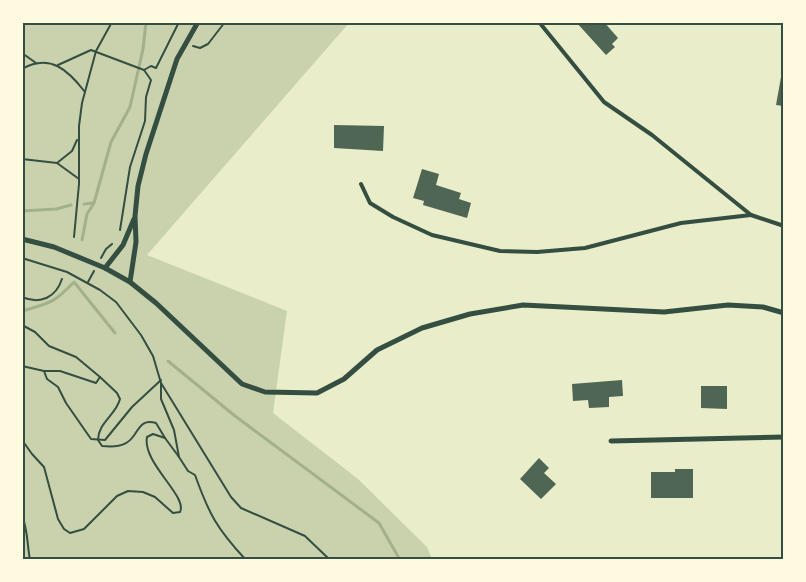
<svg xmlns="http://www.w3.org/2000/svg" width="806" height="582" font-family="Commissioner,sans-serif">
<rect width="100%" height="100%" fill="#e9edc9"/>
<!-- green -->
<polygon fill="#cad2ad" points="22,23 349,23 147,255 287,311 273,413 358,479 427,547 432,559 23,559"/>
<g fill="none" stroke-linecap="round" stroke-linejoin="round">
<!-- stream -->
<g stroke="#a3b18a" stroke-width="3">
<polyline points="84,204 93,203"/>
<polyline points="22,211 56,209 71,205"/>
<polyline points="82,240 87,214 94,203 111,142 130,107 143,49 146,22"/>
<path d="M 22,311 C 50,303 54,303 74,282 L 115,333"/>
<polyline points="168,361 235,416 379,523 400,560"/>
</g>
</g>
<!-- building -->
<g fill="#4f6655">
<polygon points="576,22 604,22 618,38 612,44 615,47 606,55"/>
<polygon points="781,77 784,78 784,106 776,105"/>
<polygon points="334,125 384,126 383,151 334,148"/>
<polygon points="422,169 439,174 436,185 461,193 459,199 471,203 467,218 423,205 424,201 413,198"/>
<polygon points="622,380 623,396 609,397 609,407 589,408 588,400 573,401 572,384"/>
<polygon points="701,386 727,386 727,409 701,408"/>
<polygon points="539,458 549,468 544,473 556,484 541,499 520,479"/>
<polygon points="675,469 693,469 693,498 651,498 651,472 675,472"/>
</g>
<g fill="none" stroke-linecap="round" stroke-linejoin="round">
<!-- path -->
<g stroke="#344e41" stroke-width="2">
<polyline points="193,46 200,48 208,44 225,22"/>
<polyline points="22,53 36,63"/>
<polyline points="58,65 91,50 144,70 151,80 146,97 145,121 130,167 120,230"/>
<path d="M 22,69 C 50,53 68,70 85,92"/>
<polyline points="144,70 151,66 156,68 179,22"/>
<polyline points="22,159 57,163 79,179"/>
<polyline points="57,163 72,151 77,140"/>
<polyline points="74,237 79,184 79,126 82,103 96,51 112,22"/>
<polyline points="22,258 67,272 100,290 116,302 141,335 153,356 161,383 231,497 241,508 305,536 330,560"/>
<polyline points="101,258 106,249 112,244"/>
<polyline points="88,282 94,271"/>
<path d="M 22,297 C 41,305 56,297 62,279"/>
<polyline points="22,325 35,332 49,346 76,357 100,377 96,383 60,371 44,371 22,366"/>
<polyline points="44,371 47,379 58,387 66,403 91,439 105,440 132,407 161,380"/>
<path d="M 100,377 L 117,393 L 120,399 C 116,415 98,423 98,440 L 102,446 C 113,447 125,447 132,438 C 140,428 141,419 156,423 L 165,438"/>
<path d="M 161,383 L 161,399 L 174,430 L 179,457 L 188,471 L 195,475 C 209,514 217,529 246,560"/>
<path d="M 22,440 L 32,454 L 44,467 L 58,519 L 64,529 L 70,533 L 84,529 L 117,496 L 128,491 L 143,492 L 155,497 L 173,513 L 180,512 C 188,496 142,463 147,437 L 153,434 L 165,438 L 179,457"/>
<path d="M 22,516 C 28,530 27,544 30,560"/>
</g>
<!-- service -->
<g stroke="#344e41" stroke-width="4">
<polyline points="539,22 604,102 652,135 751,215 784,226"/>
<polyline points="361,184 370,203 393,217 432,235 500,251 537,252 585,248 681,223 751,215"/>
</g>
<!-- minor -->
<g stroke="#344e41" stroke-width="5">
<polyline points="22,239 54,247 105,268 130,282 156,303 242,384 265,392 317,393 344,379 377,350 422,328 470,314 523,305 664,312 728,305 763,307 784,313"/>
<polyline points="105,268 123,245 134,219"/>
<polyline points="130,282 136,242 135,216 138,186 146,154 177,59 198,22"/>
<polyline points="611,441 784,437"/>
</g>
</g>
<!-- border -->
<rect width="806" height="582" fill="none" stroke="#fefae0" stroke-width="48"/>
<rect x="24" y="24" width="758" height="534" fill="none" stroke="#344e41" stroke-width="2"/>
</svg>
